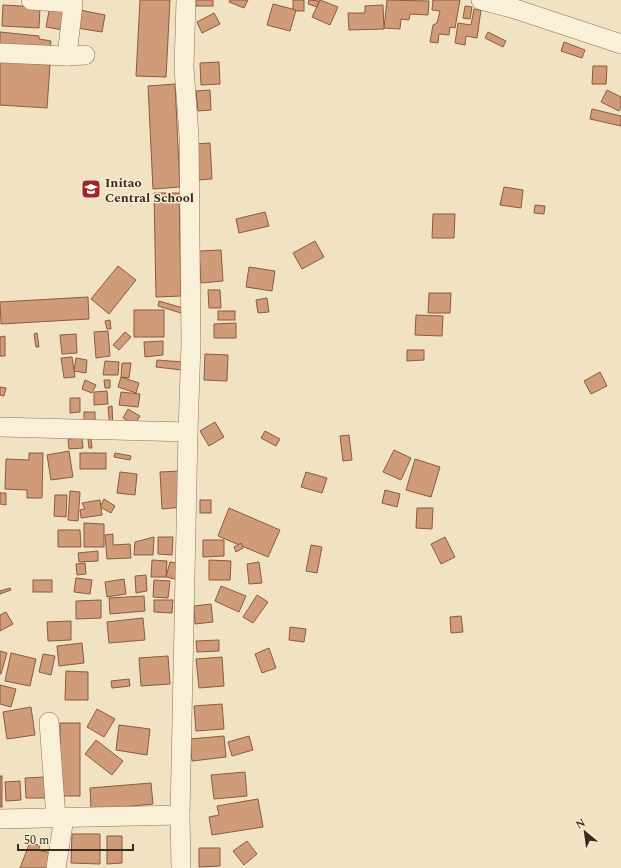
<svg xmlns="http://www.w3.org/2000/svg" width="621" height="868" font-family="Spectral,serif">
<rect width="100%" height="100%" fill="#f0e2c3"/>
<!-- building -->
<g fill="#cf9b78" stroke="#8b5b3e">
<polygon points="140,0 170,0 166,77 136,76"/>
<rect x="196" y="0" width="17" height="6"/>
<polygon points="230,0 248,0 244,8 229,2"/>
<rect x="293" y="0" width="11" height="11"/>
<polygon points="309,0 319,1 317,7 308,4"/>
<polygon points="320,0 338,7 330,25 312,17"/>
<polygon points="387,0 429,1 428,15 410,14 409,20 401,19 400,29 384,28"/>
<polygon points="433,0 460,0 455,28 450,27 449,35 439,34 438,43 430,42 433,25 437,23 440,11 432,10"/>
<polygon points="273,4 296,10 290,31 267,25"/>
<polygon points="3,5 40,7 39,28 2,26"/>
<polygon points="383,5 384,29 349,30 348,13 365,13 365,6"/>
<polygon points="50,6 67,9 63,30 46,27"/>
<polygon points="465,6 472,7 470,19 463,18"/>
<polygon points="474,9 481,10 477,38 466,36 465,45 455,43 458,23 471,25"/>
<polygon points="80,10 105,15 102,32 77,28"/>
<polygon points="214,13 220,24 202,33 197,22"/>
<polygon points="0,32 39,36 39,39 51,41 50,50 0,47"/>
<polygon points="488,32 506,41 503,47 485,38"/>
<polygon points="564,42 585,50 582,58 561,51"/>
<polygon points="0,61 50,65 47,108 0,105"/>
<polygon points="219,62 220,84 201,85 200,63"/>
<polygon points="593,66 607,66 606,84 592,84"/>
<polygon points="175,84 180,187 153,189 148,86"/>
<polygon points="210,90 211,110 198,111 196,91"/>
<polygon points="607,90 621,97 621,107 619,111 601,102"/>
<polygon points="592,109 621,116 621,126 590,119"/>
<polygon points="210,143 212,179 197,180 194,144"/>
<polygon points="504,187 523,190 521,208 500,205"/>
<polygon points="154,193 179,193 181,296 156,297"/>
<polygon points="535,205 545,206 544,214 534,213"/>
<polygon points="265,212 269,226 239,233 236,219"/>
<polygon points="433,214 455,214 454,238 432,238"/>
<polygon points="315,241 324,257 302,269 293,253"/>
<polygon points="221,250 223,281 201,283 199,251"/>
<polygon points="118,266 136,280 109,314 91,299"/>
<polygon points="249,267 275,271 272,291 246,287"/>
<polygon points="208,290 220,290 221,308 209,308"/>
<polygon points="429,293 451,293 450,313 428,313"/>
<polygon points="88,297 89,319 1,324 0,302"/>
<polygon points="267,298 269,312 258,313 256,300"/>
<polygon points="159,301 183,308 181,313 158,306"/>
<rect x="134" y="310" width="30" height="27"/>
<rect x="218" y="311" width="17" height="9"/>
<polygon points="416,315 443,316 442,336 415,335"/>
<polygon points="110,320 111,329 107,329 105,321"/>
<polygon points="236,323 236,338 214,338 214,324"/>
<polygon points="108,331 110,356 96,358 94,332"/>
<polygon points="125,332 131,337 119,350 113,345"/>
<polygon points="37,333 39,347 36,347 34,334"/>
<polygon points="76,334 77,353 62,354 60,335"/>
<polygon points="5,336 5,356 0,356 0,337"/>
<polygon points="163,341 163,355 145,357 144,342"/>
<polygon points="407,350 424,350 424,360 407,361"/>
<polygon points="205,354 228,355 227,381 204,380"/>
<polygon points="72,357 75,377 64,378 61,358"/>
<polygon points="76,358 87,360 86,373 74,371"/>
<polygon points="157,360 183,362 182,370 156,367"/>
<polygon points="105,361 119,362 118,375 103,375"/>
<polygon points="122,363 131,363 129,378 121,377"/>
<polygon points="600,372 607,386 591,394 584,381"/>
<polygon points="121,377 139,383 136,393 118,387"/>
<polygon points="85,380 96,385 92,393 82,389"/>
<polygon points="104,380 110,380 110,388 105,388"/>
<polygon points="0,387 6,388 4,396 0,395"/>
<polygon points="107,391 108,404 94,405 94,392"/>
<polygon points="121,392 140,394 138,407 119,405"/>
<polygon points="70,398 80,398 80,412 70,413"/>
<polygon points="112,406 113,428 110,428 108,407"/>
<polygon points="128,409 140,416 135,424 123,418"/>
<rect x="84" y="412" width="11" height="17"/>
<polygon points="215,422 224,437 209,446 200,431"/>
<polygon points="265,431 280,439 276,446 261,438"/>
<polygon points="349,435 352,460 343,461 340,436"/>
<polygon points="82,438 83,448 69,449 68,439"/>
<polygon points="91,438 92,448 89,448 88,439"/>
<polygon points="394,450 411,458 401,480 383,472"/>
<polygon points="69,451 73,477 51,480 47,455"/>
<polygon points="29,453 43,453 42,498 27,498 27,490 5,489 6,459 29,460"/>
<rect x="80" y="453" width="26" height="16"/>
<polygon points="115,453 131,456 130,460 114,457"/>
<polygon points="415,459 440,467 431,497 406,490"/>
<polygon points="180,471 183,507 162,509 160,472"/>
<polygon points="120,472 137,474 135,495 117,493"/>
<polygon points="306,472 327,478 322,493 301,487"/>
<polygon points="385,490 400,494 397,507 382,503"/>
<polygon points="70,491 80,492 78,521 68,520"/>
<polygon points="0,493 6,493 6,505 0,504"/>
<polygon points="55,495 67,495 66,517 54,516"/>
<polygon points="104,499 115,506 111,513 100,507"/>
<polygon points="100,500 102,515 81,518 80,510 85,509 82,503"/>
<rect x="200" y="500" width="11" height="13"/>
<polygon points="229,508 280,530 268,557 218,536"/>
<polygon points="417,508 433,508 432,529 416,528"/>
<polygon points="84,523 104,524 104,547 84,547"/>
<polygon points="58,530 80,530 81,547 58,547"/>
<polygon points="113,534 113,545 130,544 131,558 107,559 105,535"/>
<polygon points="154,537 153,555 134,555 135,542"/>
<polygon points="158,537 173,537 172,555 158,554"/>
<polygon points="445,537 455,557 441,564 431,544"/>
<polygon points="203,540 224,540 224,556 203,557"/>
<polygon points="241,543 243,548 236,552 234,547"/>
<polygon points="311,545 322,547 317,573 306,571"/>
<polygon points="98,551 98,561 79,562 78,553"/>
<polygon points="152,560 167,561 166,577 151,577"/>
<polygon points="209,560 231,561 230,580 209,580"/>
<polygon points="170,562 182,564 179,580 166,577"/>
<polygon points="259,562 262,583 249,584 247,564"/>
<polygon points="85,563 86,574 77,575 76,564"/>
<polygon points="146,575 147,591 136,593 135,576"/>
<polygon points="76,578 92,580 90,594 74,592"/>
<polygon points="124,579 126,594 107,597 105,582"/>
<rect x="33" y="580" width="19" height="12"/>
<polygon points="154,580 170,581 168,598 153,597"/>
<polygon points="221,586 246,596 239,612 215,601"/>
<polygon points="10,588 11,590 0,594 0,591"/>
<polygon points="257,595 268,602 253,623 243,617"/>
<polygon points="144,596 145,611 110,614 109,598"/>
<polygon points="101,600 101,618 76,619 76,601"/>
<polygon points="154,600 173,600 172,613 154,612"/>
<polygon points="211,604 213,622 195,624 194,606"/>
<polygon points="6,612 13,624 0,631 0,615"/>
<polygon points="461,616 463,632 451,633 450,617"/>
<polygon points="143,618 145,640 109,643 107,622"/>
<polygon points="71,621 71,640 48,641 47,622"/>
<polygon points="290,627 306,629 304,642 289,640"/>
<polygon points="219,640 219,651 197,652 196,641"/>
<polygon points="82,643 84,663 59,666 57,646"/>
<polygon points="269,648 276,668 262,673 255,654"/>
<polygon points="0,651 7,653 1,674 0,674"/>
<polygon points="11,653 36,659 30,686 5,681"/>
<polygon points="43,654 55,656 51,675 39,672"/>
<polygon points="168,656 170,684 141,686 139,658"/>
<polygon points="222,657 224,686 199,688 196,659"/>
<polygon points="66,671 88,672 88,700 65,700"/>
<polygon points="129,679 130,686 112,688 111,681"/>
<polygon points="0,685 16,689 11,707 0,704"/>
<polygon points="222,704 224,729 196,731 194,706"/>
<polygon points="31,707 35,735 7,739 3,712"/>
<polygon points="97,709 115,719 104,737 87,727"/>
<rect x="60" y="723" width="20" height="73"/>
<polygon points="119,725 150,729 147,755 116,750"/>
<polygon points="224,736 226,757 192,761 190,739"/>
<polygon points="249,736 253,750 232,756 228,742"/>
<polygon points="96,740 123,761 112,775 85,754"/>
<polygon points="245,772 247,796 214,799 211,775"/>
<rect x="0" y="776" width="2" height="31"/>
<polygon points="44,777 45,798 26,798 25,778"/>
<polygon points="20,781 21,800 6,801 5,782"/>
<polygon points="151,783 153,804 91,810 90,788"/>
<polygon points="258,799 263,827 212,835 209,817 219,815 217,806"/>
<polygon points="72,834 100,834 100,864 71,863"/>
<polygon points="107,836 122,836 122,863 107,864"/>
<polygon points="247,841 257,854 244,865 233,851"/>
<polygon points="30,842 40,846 38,850 51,853 46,868 20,868"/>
<polygon points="199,848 220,848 220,866 199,867"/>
</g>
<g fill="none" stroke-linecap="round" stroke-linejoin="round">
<!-- minor casing -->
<g stroke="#8b7359" stroke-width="20">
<g id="minor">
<polyline points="31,0 72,3 73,4 67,56"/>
<polyline points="481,0 515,9 621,44"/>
<polyline points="0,53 67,56 85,55"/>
<polyline points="0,427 188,432"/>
<polyline points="49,722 56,818"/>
<polyline points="0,819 180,815"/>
<polyline points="56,868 64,818"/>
<polyline points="181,868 180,815 188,432 191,344 189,136 184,68 186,0"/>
</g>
</g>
<!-- minor -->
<use href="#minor" stroke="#faefd7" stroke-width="19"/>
</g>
<!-- icons -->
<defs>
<g id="school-square" transform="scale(1)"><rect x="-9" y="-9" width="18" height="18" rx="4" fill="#9c272a" stroke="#f7ecd3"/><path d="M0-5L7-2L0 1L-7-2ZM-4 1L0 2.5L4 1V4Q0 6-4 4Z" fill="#fff"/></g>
</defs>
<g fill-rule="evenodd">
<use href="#school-square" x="91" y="189"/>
</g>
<g text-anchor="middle" stroke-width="3" stroke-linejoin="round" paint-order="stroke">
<!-- poi labels -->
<g font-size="13" font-weight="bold" fill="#3a2b1e" stroke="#f7ecd3" text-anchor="start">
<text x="105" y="187">Initao<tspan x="105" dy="15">Central School</tspan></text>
</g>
</g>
<!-- north arrow -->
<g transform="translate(585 832) rotate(331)" stroke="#f7ecd3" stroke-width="3" paint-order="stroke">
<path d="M0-3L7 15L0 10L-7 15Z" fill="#3a2b1e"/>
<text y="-6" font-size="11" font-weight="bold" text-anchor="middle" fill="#3a2b1e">N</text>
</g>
<!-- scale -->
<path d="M18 844v6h115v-6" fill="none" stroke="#3a2b1e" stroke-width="2"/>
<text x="24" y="844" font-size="12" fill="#3a2b1e" stroke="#f7ecd3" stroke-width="3" paint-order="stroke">50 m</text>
</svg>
